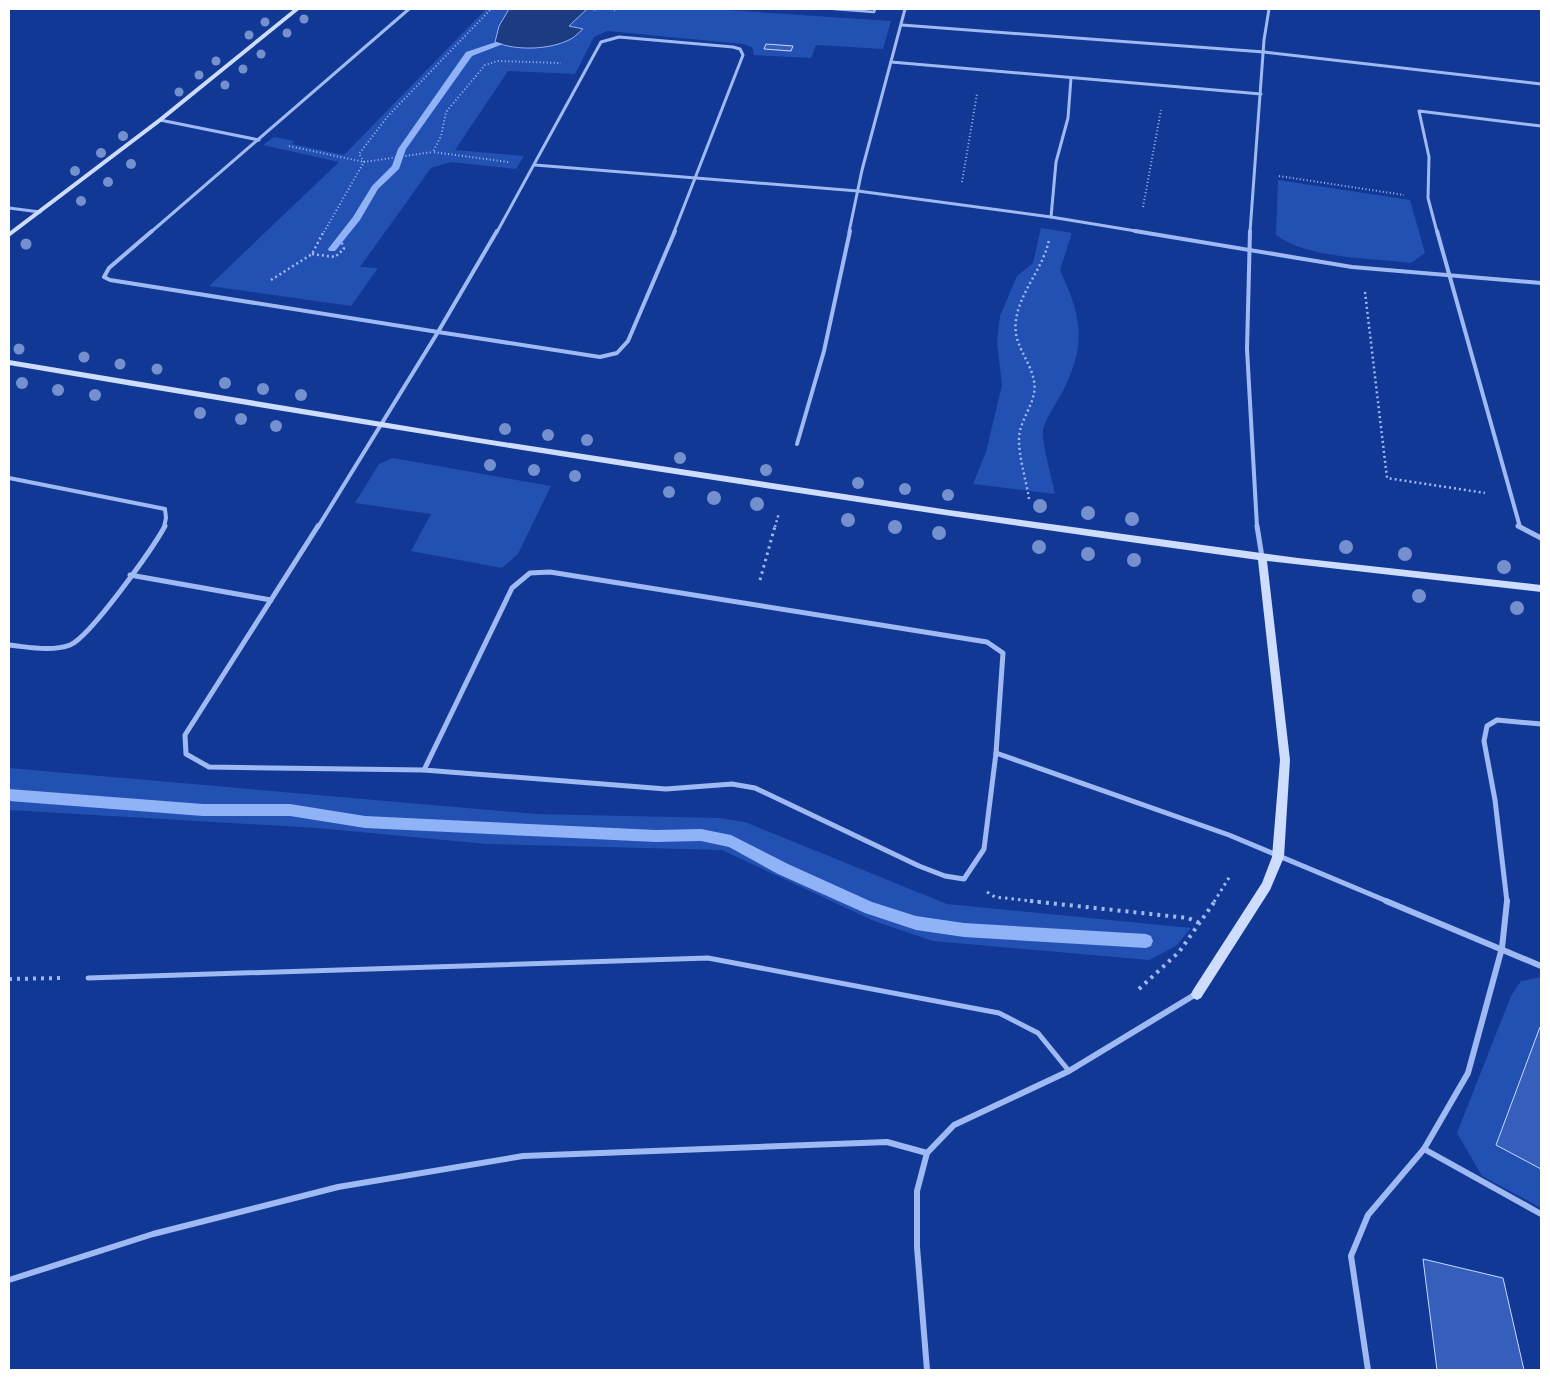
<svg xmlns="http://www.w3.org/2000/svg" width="1550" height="1379" font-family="'Nunito Sans',sans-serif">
<rect width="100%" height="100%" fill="#113894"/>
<!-- green -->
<g fill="#2351b3">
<polygon points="486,9 710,9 891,21 883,49 816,45 811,58 754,55 752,47 743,44 607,31 594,37 575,74 508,71 455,150 524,156 516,169 451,162 431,168 360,267 378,268 351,306 209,286 339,162 263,145 274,137 294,141 292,144 344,155"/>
<path d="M 1278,180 L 1410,200 L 1425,253 L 1411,263 C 1371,258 1309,259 1276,235 Z"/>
<path d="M 1041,228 L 1072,233 L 1060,270 C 1082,318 1087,344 1062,393 C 1057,402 1044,421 1043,431 C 1041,439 1053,483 1055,494 L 973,484 L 986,452 L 1002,385 L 997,341 L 1000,316 L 1017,276 L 1033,263 Z"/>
<polygon points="393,458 551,486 518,554 502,568 411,551 431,514 355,503 379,464"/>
<polygon points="9,768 536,814 719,818 745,822 947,904 1191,928 1176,946 1149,960 933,941 874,921 722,850 487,844 317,828 9,810"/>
<polygon points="1541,977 1541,1208 1482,1176 1457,1133 1511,996 1521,981"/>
</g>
<!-- water -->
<path fill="#1d3b81" stroke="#90b2f6" d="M 509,9 L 594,9 L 596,10 L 587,9 L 569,26 L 583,29 C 579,32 575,37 571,39 C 550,50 516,51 495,42 L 499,26 Z"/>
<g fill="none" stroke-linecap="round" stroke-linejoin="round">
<!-- stream -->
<g fill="#90b2f6" fill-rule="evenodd">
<polygon points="496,42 503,44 472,56 406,149 399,169 378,189 360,220 335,251 329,251 328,249 353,217 372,186 392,166 398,149 466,52"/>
<polygon points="9,789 203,804 290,804 365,816 656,830 701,829 731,835 788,864 872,902 916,916 964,923 1146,934 1151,936 1153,941 1151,946 1146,948 964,937 916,930 865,913 778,874 729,847 701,841 656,842 365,828 290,816 203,816 9,801"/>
</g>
</g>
<!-- building -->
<g fill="#355fbb" stroke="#c6d8fd">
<polygon points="766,44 793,46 791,51 764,49"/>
<polygon points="1540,1027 1541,1028 1541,1169 1496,1145"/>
<polygon points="1423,1259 1503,1278 1524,1370 1437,1370"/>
</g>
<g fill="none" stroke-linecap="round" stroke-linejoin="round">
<!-- path-far3 -->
<g stroke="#9fb9f3" stroke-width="2" stroke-dasharray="1 2.5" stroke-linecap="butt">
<polyline points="611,9 617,11"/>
<polyline points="289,146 364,162"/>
<polyline points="364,162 359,154 388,116 491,9"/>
<polyline points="508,162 433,152 441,136 446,112 485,65 498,61 561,63"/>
<polyline points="1279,176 1404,195"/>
<polyline points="962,182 977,94"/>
<polyline points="1143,207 1161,110"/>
<polyline points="324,232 364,162 433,152"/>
</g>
<!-- path-far2 -->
<g stroke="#9fb9f3" stroke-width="2.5" stroke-dasharray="2 3" stroke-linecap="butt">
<polyline points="312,254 335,257 344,249 342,243"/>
<polyline points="271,280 312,254 324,231"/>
<polyline points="1365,292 1387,478 1485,493"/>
<path d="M 1029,499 C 1026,479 1019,459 1019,439 C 1019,419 1038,402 1034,381 C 1030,359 1012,344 1016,320 C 1020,291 1043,269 1049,240"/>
<polyline points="775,527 779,513"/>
</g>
<!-- path-far1 -->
<g stroke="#9fb9f3" stroke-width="3" stroke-dasharray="2.5 4" stroke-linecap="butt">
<polyline points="760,580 775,526"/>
<polyline points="987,892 995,897 1041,902"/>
<polyline points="1214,902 1230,876"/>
</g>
<!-- path -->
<g stroke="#9fb9f3" stroke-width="4" stroke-dasharray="3 5" stroke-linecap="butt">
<polyline points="1030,901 1188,918 1202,924"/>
<polyline points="9,979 63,978"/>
<polyline points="1139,989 1179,952 1215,901"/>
</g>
<!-- lane-far1 -->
<polyline stroke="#9fb9f3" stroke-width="2.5" points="834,9 874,12 875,9"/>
<!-- lane -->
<polyline stroke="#9fb9f3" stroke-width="5" points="88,978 708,958 999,1013 1038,1033 1069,1071"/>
<!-- street-far3 -->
<g stroke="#9fb9f3" stroke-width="3">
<polyline points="902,25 1264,52 1541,84"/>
<polyline points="891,62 1261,94"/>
<polyline points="160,120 259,140"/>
<polyline points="535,165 858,191 1051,217 1142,232"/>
<polyline points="9,208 40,212"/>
<polyline points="1051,217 1056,162 1068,118 1071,78"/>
<polyline points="151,232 409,9"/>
<polyline points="497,232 601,42 619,37 733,47 740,49 743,55 674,232"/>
<polyline points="849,232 862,170 905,9"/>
<polyline points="1250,232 1264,40 1269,9"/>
<polyline points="1437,232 1428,198 1429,157 1419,111 1541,126"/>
</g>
<!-- street-far2 -->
<g stroke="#9fb9f3" stroke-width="4">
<polyline points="152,231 109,268 104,277 110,280 438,332"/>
<polyline points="1135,231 1352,267 1541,283"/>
<polyline points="1250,231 1247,349 1257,527"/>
<polyline points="1437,231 1520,527"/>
<polyline points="438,332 600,357 617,353 628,341 675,231"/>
<polyline points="438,332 497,231"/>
<polyline points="797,444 824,351 850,231"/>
<polyline points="9,478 165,509 166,518 164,527"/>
<polyline points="318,527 438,332"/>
</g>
<!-- street-far1 -->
<g stroke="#9fb9f3" stroke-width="5">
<polyline points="318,526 185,735 186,754 209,767 424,770"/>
<polyline points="1257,526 1262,557"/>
<polyline points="1518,526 1541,538"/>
<polygon points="550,572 987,642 1003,653 996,753 984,849 964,879 945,876 919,866 755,788 732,784 666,789 424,770 512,588 530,573"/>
<polyline points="130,575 271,600"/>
<path d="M 9,645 C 29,647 51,652 70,645 C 90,637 153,548 165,526"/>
<polyline points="996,753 1229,835 1389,902"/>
<polyline points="1507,902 1495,800 1484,741 1487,726 1497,720 1541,724"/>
</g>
<!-- street -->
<g stroke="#9fb9f3" stroke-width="6">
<polyline points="1386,901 1541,966"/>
<polyline points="1424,1149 1541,1214"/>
<polyline points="9,1280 153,1234 338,1187 523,1156 887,1142 927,1153"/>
<polyline points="927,1370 917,1247 917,1191 927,1153 954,1125 1069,1071 1196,994"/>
<polyline points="1368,1370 1351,1256 1368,1215 1424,1149 1468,1073 1502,948 1507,901"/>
</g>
<!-- secondary -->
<g fill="#cedcfd" fill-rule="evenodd">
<polygon points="294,9 300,9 162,121 9,237 9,232 158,119"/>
<path d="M 9,360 L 478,438 L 949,510 L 1298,558 L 1541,585 L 1541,592 L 1267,561 L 1290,760 L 1284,857 L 1270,890 L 1201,998 L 1197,1000 L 1193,998 L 1191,994 L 1193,990 L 1262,883 L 1272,857 L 1280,760 L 1258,560 C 840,502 424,436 9,365 Z"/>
</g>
</g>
<!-- trees -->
<g fill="#7590ce">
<circle cx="304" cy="19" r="4.5"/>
<circle cx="265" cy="22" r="4.5"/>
<circle cx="287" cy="33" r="4.5"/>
<circle cx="249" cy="35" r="4.5"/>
<circle cx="261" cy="54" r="4.5"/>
<circle cx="216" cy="61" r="4.5"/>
<circle cx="243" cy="69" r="4.5"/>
<circle cx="199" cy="75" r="4.5"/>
<circle cx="225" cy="85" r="4.5"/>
<circle cx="179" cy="92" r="4.5"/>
<circle cx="123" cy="136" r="5"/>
<circle cx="101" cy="153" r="5"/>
<circle cx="131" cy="164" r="5"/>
<circle cx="75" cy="171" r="5"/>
<circle cx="108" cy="182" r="5"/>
<circle cx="81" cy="201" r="5"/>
<circle cx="26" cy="244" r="5.5"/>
<circle cx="19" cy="349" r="5.5"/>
<circle cx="84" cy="357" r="5.5"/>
<circle cx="120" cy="364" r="5.5"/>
<circle cx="157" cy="369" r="5.5"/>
<circle cx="22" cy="383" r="6"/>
<circle cx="225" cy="383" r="6"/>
<circle cx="263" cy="389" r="6"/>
<circle cx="58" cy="390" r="6"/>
<circle cx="95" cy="395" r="6"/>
<circle cx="301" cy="395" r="6"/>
<circle cx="200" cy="413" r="6"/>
<circle cx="241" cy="419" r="6"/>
<circle cx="276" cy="426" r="6"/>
<circle cx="505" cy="429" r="6"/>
<circle cx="548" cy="435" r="6"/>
<circle cx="587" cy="440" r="6"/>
<circle cx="680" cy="458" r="6"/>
<circle cx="490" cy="465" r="6"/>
<circle cx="534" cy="470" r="6"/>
<circle cx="766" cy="470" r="6"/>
<circle cx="575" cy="476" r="6"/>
<circle cx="858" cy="483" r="6"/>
<circle cx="905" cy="489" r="6"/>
<circle cx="669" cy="492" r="6"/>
<circle cx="948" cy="495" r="6"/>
<circle cx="714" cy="498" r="7"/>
<circle cx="757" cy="504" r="7"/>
<circle cx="1040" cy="506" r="7"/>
<circle cx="1088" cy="513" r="7"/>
<circle cx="1132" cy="519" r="7"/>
<circle cx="848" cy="520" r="7"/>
<circle cx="895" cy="527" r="7"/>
<circle cx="939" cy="533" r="7"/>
<circle cx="1039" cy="547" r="7"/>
<circle cx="1346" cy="547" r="7"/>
<circle cx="1088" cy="554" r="7"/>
<circle cx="1405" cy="554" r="7"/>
<circle cx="1134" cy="560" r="7"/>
<circle cx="1504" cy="567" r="7"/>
<circle cx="1419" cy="596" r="7"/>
<circle cx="1517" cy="608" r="7"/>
</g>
<!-- border -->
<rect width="1550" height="1379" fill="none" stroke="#ffffff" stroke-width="20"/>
</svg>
